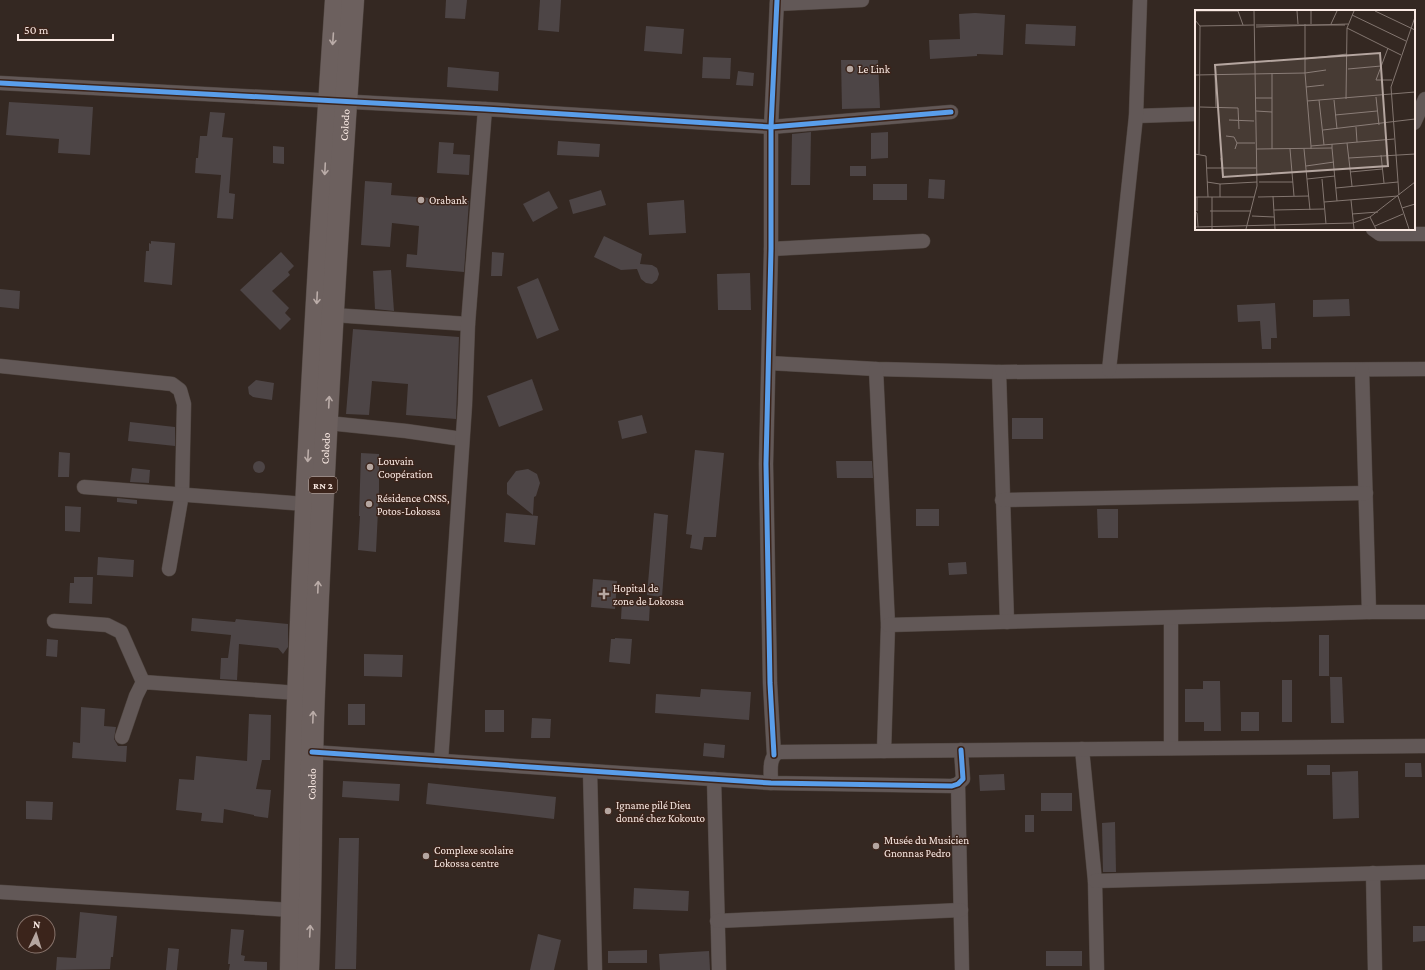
<svg xmlns="http://www.w3.org/2000/svg" width="1425" height="970" font-family="'Crimson Pro',serif">
<rect width="100%" height="100%" fill="#342822"/>
<!-- building -->
<g fill="#4d4546">
<polygon points="446,0 467,0 465,19 445,18"/>
<polygon points="540,0 561,0 559,32 538,30"/>
<polygon points="975,13 1005,15 1003,55 977,54 977,56 930,59 929,40 960,39 959,14"/>
<polygon points="1026,24 1076,26 1075,46 1025,44"/>
<polygon points="646,26 684,29 682,54 644,51"/>
<polygon points="703,57 731,58 730,79 702,78"/>
<polygon points="841,60 878,60 880,108 842,109"/>
<polygon points="448,67 499,72 498,91 447,87"/>
<polygon points="738,71 754,73 753,86 736,85"/>
<polygon points="9,102 93,107 90,155 58,153 59,139 6,135"/>
<polygon points="210,112 225,113 222,137 233,138 229,193 235,194 233,219 217,218 221,175 195,173 196,158 198,158 200,136 207,136"/>
<polygon points="811,132 810,185 791,185 792,134"/>
<polygon points="888,132 888,158 871,159 871,133"/>
<polygon points="558,141 600,144 599,157 557,155"/>
<polygon points="439,142 454,143 453,154 470,155 469,175 437,173"/>
<polygon points="273,146 284,147 284,164 273,163"/>
<rect x="850" y="166" width="16" height="10"/>
<polygon points="929,179 945,180 944,199 928,198"/>
<polygon points="365,181 392,183 391,195 469,201 464,272 406,267 407,254 417,255 419,226 392,223 390,247 361,245"/>
<rect x="873" y="184" width="34" height="16"/>
<polygon points="601,190 606,205 573,214 569,200"/>
<polygon points="549,191 558,208 533,222 523,204"/>
<polygon points="684,200 686,233 649,235 647,203"/>
<polygon points="604,236 642,254 640,264 652,265 657,268 659,274 657,280 652,284 646,283 641,279 637,269 621,270 594,257"/>
<polygon points="151,241 175,243 172,285 144,282 146,251 149,251 149,243 151,244"/>
<polygon points="281,252 294,266 288,272 290,275 272,291 289,308 285,313 291,319 280,330 240,290"/>
<polygon points="492,252 504,253 502,276 491,276"/>
<polygon points="391,270 394,311 375,309 373,271"/>
<polygon points="750,273 751,310 718,310 717,274"/>
<polygon points="538,278 559,330 537,339 517,287"/>
<polygon points="0,289 20,291 19,309 0,307"/>
<polygon points="1349,299 1350,316 1313,317 1313,300"/>
<polygon points="1275,303 1277,338 1271,338 1271,349 1262,349 1260,321 1238,322 1237,305"/>
<polygon points="353,329 459,337 456,419 406,415 408,384 372,381 369,415 346,414"/>
<polygon points="532,379 543,410 499,427 487,396"/>
<polygon points="256,380 274,383 272,400 253,397 249,394 248,387"/>
<polygon points="642,415 647,433 622,439 618,421"/>
<rect x="1012" y="418" width="31" height="21"/>
<polygon points="130,422 175,427 175,446 128,441"/>
<polygon points="695,450 724,453 716,537 704,537 702,550 690,548 692,535 686,534"/>
<polygon points="59,452 70,453 69,477 58,477"/>
<polygon points="361,453 379,454 379,490 376,552 358,550 360,516 359,516"/>
<circle cx="259" cy="467" r="6"/>
<polygon points="836,461 872,461 873,478 837,478"/>
<polygon points="132,468 150,470 149,483 130,482"/>
<polygon points="528,469 537,474 540,483 536,496 534,497 533,515 507,494 507,483 516,471"/>
<polygon points="117,498 137,500 137,504 117,502"/>
<polygon points="65,506 81,507 80,532 65,531"/>
<rect x="916" y="509" width="23" height="17"/>
<polygon points="1097,509 1118,509 1118,538 1098,538"/>
<polygon points="506,513 538,516 535,545 504,542"/>
<polygon points="654,513 668,515 662,597 647,595"/>
<polygon points="98,557 134,560 133,577 97,575"/>
<polygon points="966,562 967,574 949,575 948,563"/>
<polygon points="74,577 93,577 92,604 69,603 70,583 74,583"/>
<polygon points="593,579 617,581 615,609 591,607"/>
<polygon points="622,601 650,603 649,621 621,619"/>
<polygon points="192,618 235,622 236,619 288,624 288,647 283,654 278,648 239,644 237,680 220,679 221,658 228,658 231,635 191,631"/>
<rect x="1319" y="635" width="10" height="41"/>
<polygon points="615,638 632,639 630,664 609,662 611,639 615,639"/>
<polygon points="47,639 58,640 57,657 46,656"/>
<polygon points="364,654 403,655 402,677 364,676"/>
<polygon points="1330,677 1342,677 1344,723 1331,723"/>
<rect x="1282" y="680" width="10" height="42"/>
<polygon points="1203,681 1220,681 1221,731 1204,731 1204,722 1185,722 1185,689 1203,689"/>
<polygon points="701,689 751,692 749,720 655,713 656,694 700,697"/>
<rect x="348" y="704" width="17" height="21"/>
<polygon points="81,707 105,709 104,726 116,727 114,739 118,746 127,746 126,762 72,758 73,742 80,743"/>
<rect x="485" y="710" width="19" height="22"/>
<rect x="1241" y="712" width="18" height="19"/>
<polygon points="249,714 271,715 270,760 262,760 256,789 271,790 268,818 254,816 254,815 224,809 223,823 201,821 202,813 176,810 179,779 194,780 196,756 247,761"/>
<polygon points="532,718 551,719 550,738 531,738"/>
<polygon points="704,743 725,745 724,758 703,756"/>
<polygon points="1405,763 1421,763 1422,777 1405,777"/>
<rect x="1307" y="765" width="23" height="10"/>
<polygon points="1358,771 1359,818 1333,819 1332,772"/>
<polygon points="1004,774 1005,790 980,791 979,775"/>
<polygon points="343,781 400,784 399,801 342,797"/>
<polygon points="428,783 556,797 554,819 426,804"/>
<rect x="1041" y="793" width="31" height="18"/>
<polygon points="26,801 53,802 52,820 26,819"/>
<rect x="1025" y="815" width="9" height="17"/>
<polygon points="1115,822 1116,872 1103,872 1102,823"/>
<polygon points="339,838 359,838 356,969 335,969"/>
<polygon points="634,888 689,891 688,911 633,909"/>
<polygon points="80,912 117,916 113,957 111,957 110,969 56,970 57,957 76,958"/>
<polygon points="1413,926 1425,926 1425,941 1413,942"/>
<polygon points="231,929 244,930 241,955 245,956 244,961 267,962 267,970 229,970 230,964 228,964"/>
<polygon points="538,934 561,940 554,970 530,970"/>
<polygon points="168,948 179,949 177,970 166,970"/>
<polygon points="647,950 647,963 608,963 608,951"/>
<polygon points="709,951 710,970 660,970 659,954"/>
<rect x="1046" y="951" width="36" height="15"/>
</g>
<g fill="none" stroke-linecap="round" stroke-linejoin="round">
<!-- street casing -->
<g stroke="#4e443f" stroke-width="15">
<g id="street">
<polyline points="777,4 862,0"/>
<polyline points="0,83 485,109 771,127 951,112"/>
<polyline points="1136,116 1196,114"/>
<polyline points="1414,123 1425,99"/>
<polyline points="1373,229 1380,234 1425,234"/>
<polyline points="771,249 923,241"/>
<polyline points="333,315 468,324"/>
<polyline points="769,363 876,369 999,372 1425,369"/>
<polyline points="0,366 172,384 180,390 184,404 182,494 169,569"/>
<polyline points="876,369 888,625 884,751"/>
<polyline points="1109,370 1136,116 1140,0"/>
<polyline points="1362,370 1369,612"/>
<polyline points="999,372 1007,622"/>
<polyline points="328,423 406,431 462,439"/>
<polyline points="84,487 305,504"/>
<polyline points="1002,500 1366,493"/>
<polyline points="1171,618 1171,748"/>
<polyline points="54,621 107,625 121,632 143,682"/>
<polyline points="888,625 1369,612 1425,612"/>
<polyline points="122,737 136,696 143,682 298,693"/>
<polyline points="1082,749 1095,881 1097,970"/>
<polyline points="312,752 590,771 771,783 952,786 958,784 963,779 961,750"/>
<polyline points="774,755 770,683 766,464 771,249 771,127 777,0"/>
<polyline points="441,761 465,405 468,324 485,109"/>
<polyline points="590,771 595,970"/>
<polyline points="714,779 719,970"/>
<path d="M 771,783 C 771,772 768,757 779,752 L 1425,746"/>
<polyline points="958,784 962,970"/>
<polyline points="1373,873 1375,970"/>
<polyline points="1095,881 1425,872"/>
<polyline points="0,892 292,910"/>
<polyline points="717,921 961,910"/>
</g>
</g>
<!-- primary casing -->
<g stroke="#4e443f" stroke-width="23">
<g id="primary">
<path d="M 291,970 C 296,646 314,323 336,0"/>
<path id="s1" d="M 308,970 C 312,877 310,785 314,692 C 323,461 337,230 353,0"/>
</g>
</g>
<!-- street -->
<use href="#street" stroke="#625857" stroke-width="14"/>
<!-- primary -->
<use href="#primary" stroke="#6c605e" stroke-width="22"/>
<!-- cycleway casing -->
<g stroke="#3b241b" stroke-width="8">
<g id="cycleway">
<polyline points="0,83 485,109 771,127 951,112"/>
<polyline points="312,752 590,771 771,783 952,786 958,784 963,779 961,750"/>
<polyline points="774,755 770,683 766,464 771,249 771,127 777,0"/>
</g>
</g>
<!-- cycleway -->
<use href="#cycleway" stroke="#5a9eea" stroke-width="5"/>
</g>
<!-- one-way arrows -->
<defs><path id="oneway-shaft" d="M-6 0H5M1.5-3L5.5 0L1.5 3" fill="none" stroke-width="1.6" stroke-linecap="round" stroke-linejoin="round"/></defs>
<g stroke="#baaca8">
<use href="#oneway-shaft" transform="translate(333 39) rotate(94)"/>
<use href="#oneway-shaft" transform="translate(325 169) rotate(93)"/>
<use href="#oneway-shaft" transform="translate(317 298) rotate(93)"/>
<use href="#oneway-shaft" transform="translate(329 402) rotate(-87)"/>
<use href="#oneway-shaft" transform="translate(308 456) rotate(93)"/>
<use href="#oneway-shaft" transform="translate(318 587) rotate(-88)"/>
<use href="#oneway-shaft" transform="translate(313 717) rotate(-88)"/>
<use href="#oneway-shaft" transform="translate(310 931) rotate(-87)"/>
</g>
<!-- markers -->
<g fill="#b5a6a0" stroke="#3b241b" stroke-width="1.5">
<circle cx="850" cy="69" r="4"/>
<circle cx="421" cy="200" r="4"/>
<circle cx="370" cy="467" r="4"/>
<circle cx="369" cy="504" r="4"/>
<path d="M602 588h4v4h4v4h-4v4h-4v-4h-4v-4h4z"/>
<circle cx="608" cy="811" r="4"/>
<circle cx="876" cy="846" r="4"/>
<circle cx="426" cy="856" r="4"/>
</g>
<g text-anchor="middle" stroke-width="3" stroke-linejoin="round" paint-order="stroke">
<!-- shield labels -->
<rect fill="#3b241b" stroke="#c1afa8" stroke-width="1" x="309" y="477" width="28" height="16" rx="3"/>
<g font-size="10" font-weight="bold" fill="#faeae4">
<text x="323" y="489">RN 2</text>
</g>
<!-- poi labels -->
<g font-size="11" fill="#faeae4" stroke="#3b241b" text-anchor="start">
<text x="858" y="73">Le Link</text>
<text x="429" y="204">Orabank</text>
<text x="378" y="465">Louvain<tspan x="378" dy="13">Coopération</tspan></text>
<text x="377" y="502">Résidence CNSS,<tspan x="377" dy="13">Potos-Lokossa</tspan></text>
<text x="613" y="592">Hopital de<tspan x="613" dy="13">zone de Lokossa</tspan></text>
<text x="616" y="809">Igname pilé Dieu<tspan x="616" dy="13">donné chez Kokouto</tspan></text>
<text x="884" y="844">Musée du Musicien<tspan x="884" dy="13">Gnonnas Pedro</tspan></text>
<text x="434" y="854">Complexe scolaire<tspan x="434" dy="13">Lokossa centre</tspan></text>
</g>
<!-- street labels -->
<g font-size="11" fill="#faeae4" stroke="#3b241b">
<text dy="4" stroke="none"><textPath href="#s1" startOffset="846">Colodo</textPath></text>
<text dy="4" stroke="none"><textPath href="#s1" startOffset="522">Colodo</textPath></text>
<text dy="4" stroke="none"><textPath href="#s1" startOffset="186">Colodo</textPath></text>
</g>
</g>
<!-- overview -->
<g transform="translate(1195 10)">
<rect width="220" height="220" fill="#342822"/>
<path fill="none" stroke="#837670" stroke-width="1" d="M 0,1 L 43,1 L 48,15M 102,1 L 103,14M 116,1 L 116,14M 180,1 L 220,20M 157,5 L 211,31M 0,10 L 5,16 L 4,144M 110,14 L 110,63 L 116,136M 136,14 L 142,1M 61,15 L 150,15M 5,16 L 59,15M 61,17 L 153,14M 152,18 L 206,45M 193,38 L 181,70 L 197,70M 110,49 L 152,44M 153,59 L 186,56M 77,63 L 77,139M 20,64 L 21,97M 0,65 L 110,63 L 131,60M 111,77 L 129,75M 181,87 L 184,115M 61,88 L 77,88M 151,89 L 152,18 L 159,1M 124,90 L 129,135M 139,90 L 142,119M 112,91 L 220,82M 5,97 L 43,98 L 44,119M 61,101 L 77,102M 140,105 L 182,101M 34,110 L 59,111M 161,117 L 162,132M 128,120 L 220,109M 31,126 L 39,127 L 42,133M 152,133 L 157,176M 137,138 L 142,191M 40,139 L 42,133 L 60,133M 62,139 L 137,138 L 137,134M 95,139 L 99,186M 109,139 L 115,200M 116,139 L 116,136 L 199,129M 0,144 L 11,146 L 13,187M 186,145 L 189,173M 154,148 L 220,144M 111,156 L 139,152M 12,158 L 27,158 L 26,148M 27,158 L 61,158M 155,162 L 187,159M 112,169 L 140,166M 127,169 L 131,214M 12,172 L 25,174M 64,172 L 98,172M 141,178 L 203,172M 204,185 L 196,77 L 220,7M 78,186 L 80,219M 0,187 L 59,187M 2,187 L 2,201M 17,187 L 17,219M 25,187 L 25,174 L 62,172M 63,187 L 114,186M 156,190 L 159,219M 129,192 L 203,186 L 214,219M 207,198 L 220,194M 79,200 L 129,199M 15,201 L 56,201M 0,202 L 2,203 L 3,217M 157,204 L 183,202M 57,206 L 79,207M 175,207 L 181,219M 180,216 L 208,204M 0,217 L 158,213 L 175,207 L 220,172M 51,219 L 62,176 L 59,1"/>
<path fill="#b5a6a0" fill-opacity="0.15" stroke="#b5a6a0" stroke-width="2" d="M 185,43 L 193,156 L 28,167 L 20,55 Z"/>
<rect width="220" height="220" fill="none" stroke="#faeae4" stroke-width="2"/>
</g>
<!-- north arrow -->
<g transform="translate(36 934) rotate(4)"><circle r="19" fill="#3b241b" stroke="#87736b"/>
<path d="M0-3L7 15L0 10L-7 15Z" fill="#b5a6a0"/>
<text y="-6" font-size="11" font-weight="bold" text-anchor="middle" fill="#faeae4">N</text>
</g>
<!-- scale -->
<path d="M18 34v6h95v-6" fill="none" stroke="#faeae4" stroke-width="2"/>
<text x="24" y="34" font-size="12" fill="#faeae4" stroke="#3b241b" stroke-width="3" paint-order="stroke">50 m</text>
</svg>
